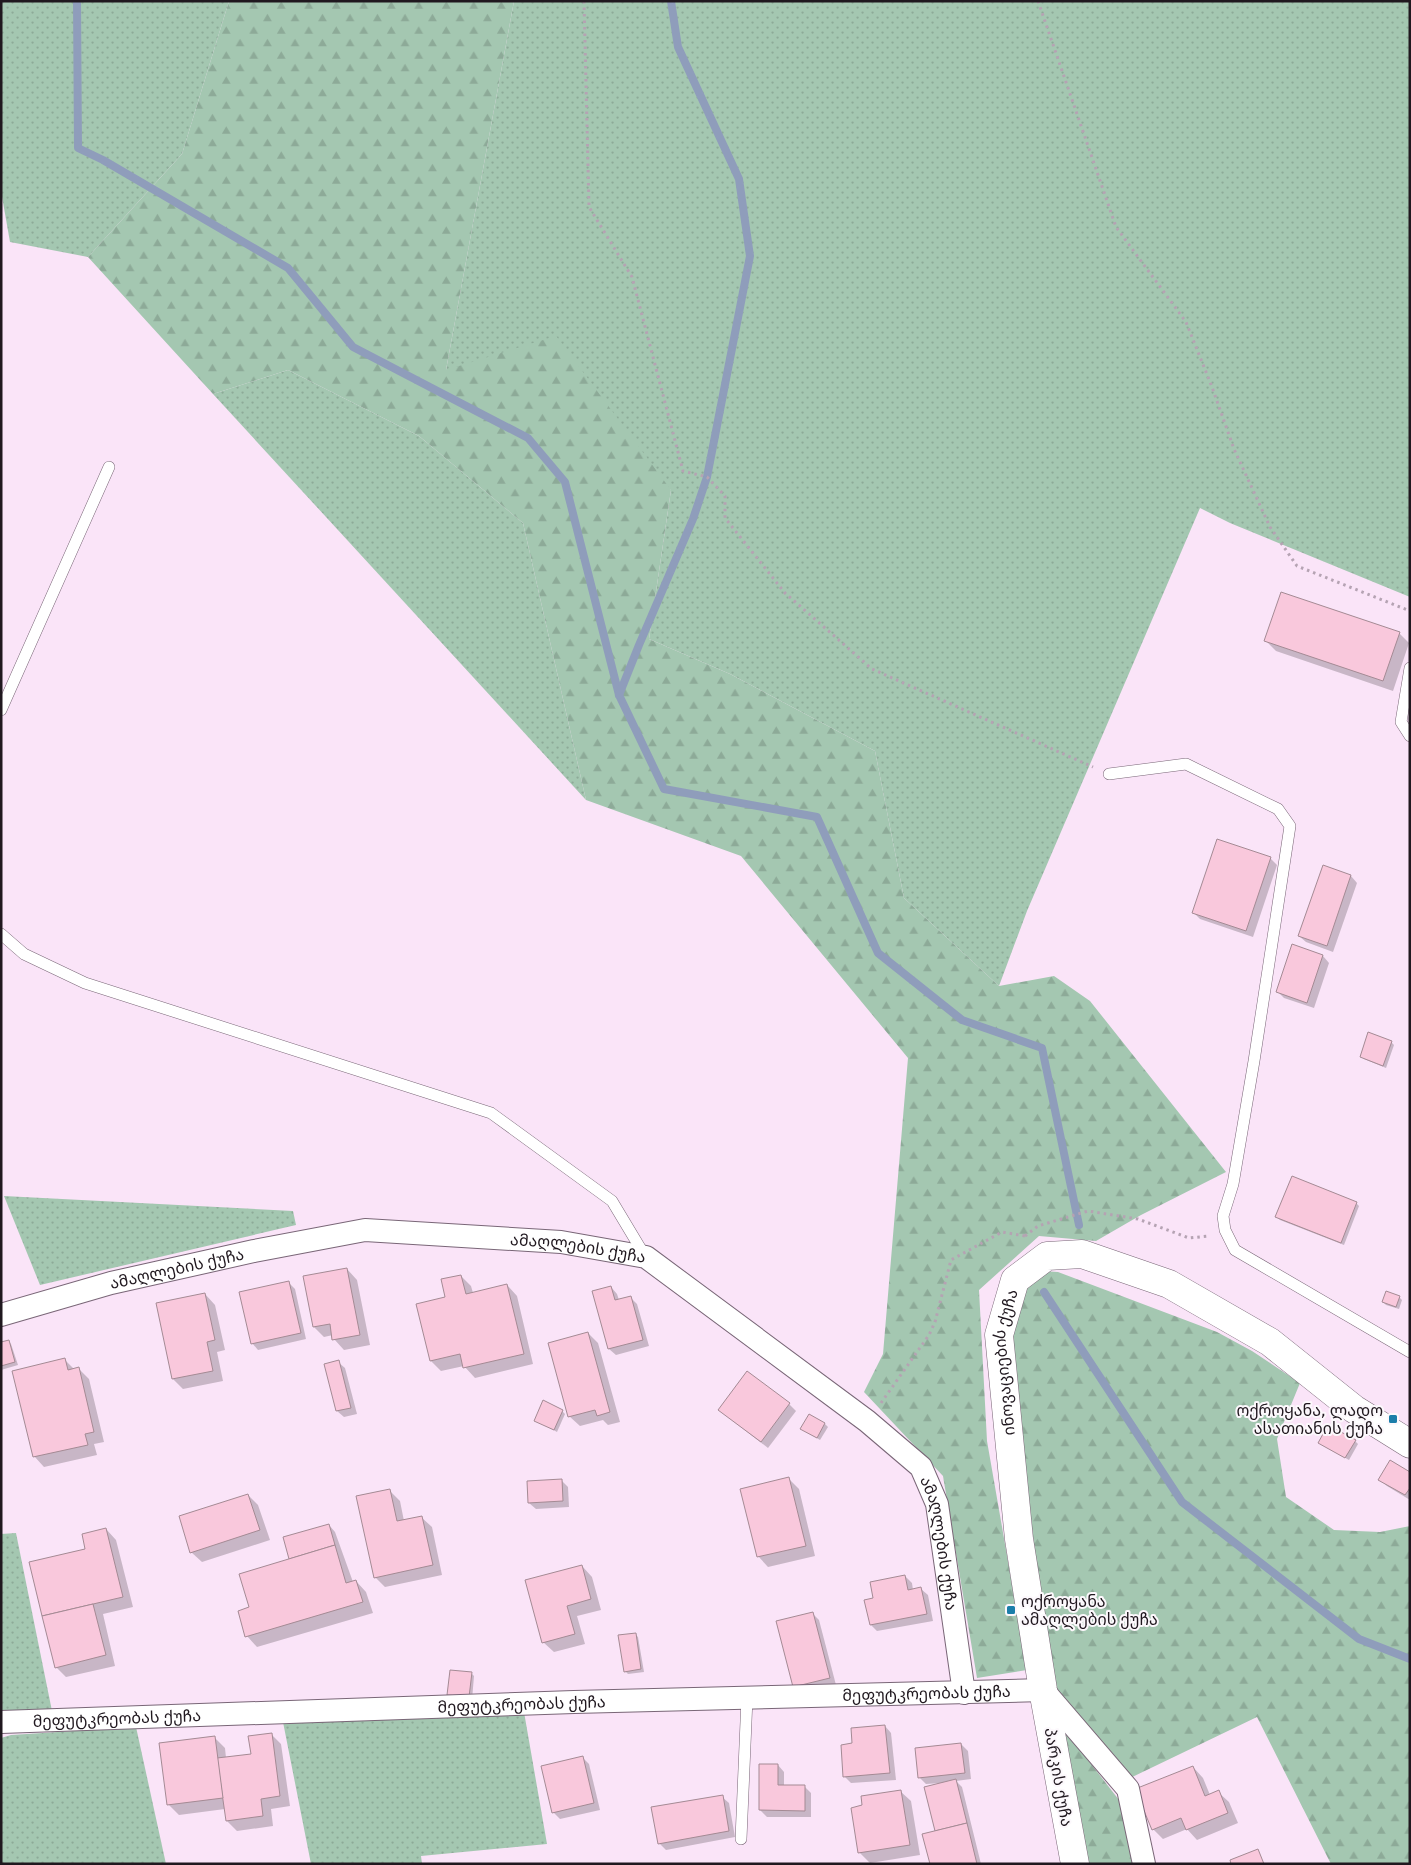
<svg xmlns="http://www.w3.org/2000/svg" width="1411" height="1865" font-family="'Golos Text','Noto Sans Georgian',sans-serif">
<defs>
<pattern id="grass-dots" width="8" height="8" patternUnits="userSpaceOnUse" patternTransform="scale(1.25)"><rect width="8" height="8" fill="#a4c7b1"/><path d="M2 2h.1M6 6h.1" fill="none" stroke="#8daa98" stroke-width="1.8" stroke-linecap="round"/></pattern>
<pattern id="forest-firs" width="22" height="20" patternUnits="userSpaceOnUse" patternTransform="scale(1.25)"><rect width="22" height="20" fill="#a4c7b1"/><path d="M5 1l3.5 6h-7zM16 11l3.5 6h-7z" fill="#8daa98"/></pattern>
</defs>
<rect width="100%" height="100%" fill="#fae4f8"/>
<!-- grass -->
<g fill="url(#grass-dots)">
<polygon points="1,1 229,1 182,154 88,257 10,242 1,191"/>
<polygon points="514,1 1410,1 1410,597 1230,523 1200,508 1027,911 999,986 904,898 875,751 730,674 649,639 671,490 446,370"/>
<polygon points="288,370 419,436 523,523 586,800 213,394"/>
<polygon points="4,1196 293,1211 296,1225 40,1285"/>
<polygon points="16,1533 52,1711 1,1711 1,1534"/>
<polygon points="524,1712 547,1844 421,1856 422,1864 311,1864 283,1722"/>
<polygon points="136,1727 166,1864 1,1864 1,1738 11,1735"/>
</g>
<!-- forest -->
<g fill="url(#forest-firs)">
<polygon points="229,1 514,1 446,370 556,336 671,490 649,639 730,674 875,751 904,898 999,986 1054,976 1090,1001 1226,1172 1141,1215 1096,1241 1039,1236 979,1290 987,1441 1027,1670 977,1678 943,1476 864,1392 883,1354 908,1058 741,856 586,800 523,523 419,436 288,370 213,394 88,257 182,154"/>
<polygon points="1042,1271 1058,1272 1217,1332 1252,1351 1300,1383 1277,1439 1286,1497 1334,1530 1380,1532 1410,1526 1410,1864 1331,1864 1257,1717 1126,1780 1052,1683 1007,1336 1023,1289"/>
<polygon points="1054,1716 1119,1800 1134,1864 1083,1864"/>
</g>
<!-- shadow -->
<g fill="#0003">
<polygon points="1399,633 1409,643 1393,691 1276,651 1266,641"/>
<polygon points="1270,858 1277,865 1253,937 1200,919 1194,913"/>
<polygon points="1323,867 1351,876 1357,883 1333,952 1306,942 1299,936"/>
<polygon points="1293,946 1323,956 1329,963 1314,1008 1284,998 1278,992"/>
<polygon points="1391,1042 1394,1045 1386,1068 1364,1059 1361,1056"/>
<polygon points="1356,1203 1359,1206 1344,1245 1280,1220 1277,1217"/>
<polygon points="347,1269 357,1280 370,1345 344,1350 334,1339 333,1335 324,1337 314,1327"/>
<polygon points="461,1276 471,1286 473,1293 507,1285 517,1296 533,1364 475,1378 464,1366 441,1371 431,1361 446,1298"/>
<polygon points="288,1282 295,1289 306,1339 258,1350 252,1343"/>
<polygon points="611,1287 617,1294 619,1300 630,1297 637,1304 649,1346 616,1355 609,1349"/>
<polygon points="205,1294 215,1305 225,1350 217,1352 223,1381 183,1389 173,1379"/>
<polygon points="1399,1297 1402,1300 1399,1309 1386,1305 1383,1302"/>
<polygon points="588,1333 598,1343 620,1422 608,1425 603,1420 580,1426 569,1416"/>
<polygon points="8,1341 11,1344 18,1365 1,1370 1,1343"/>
<polygon points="65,1360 75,1370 79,1369 89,1379 104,1442 94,1444 97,1455 44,1467 34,1456"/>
<polygon points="338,1362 345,1368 357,1414 344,1417 337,1411"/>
<polygon points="789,1404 796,1411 768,1448 719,1410"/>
<polygon points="562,1411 565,1414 557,1432 535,1420"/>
<polygon points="825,1424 828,1427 820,1440 805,1431"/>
<polygon points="1355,1441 1358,1444 1349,1460 1323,1445"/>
<polygon points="1410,1473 1410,1500 1387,1486 1380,1480"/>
<polygon points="789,1479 799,1489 815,1556 768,1567 758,1556"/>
<polygon points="561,1480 568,1487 569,1507 536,1509 529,1503"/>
<polygon points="389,1490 400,1501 404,1521 421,1517 432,1527 442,1575 385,1587 375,1577"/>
<polygon points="248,1495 258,1505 270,1540 202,1562 191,1552"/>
<polygon points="329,1525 335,1532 353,1582 356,1581 366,1592 373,1613 257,1647 247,1636 251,1608 291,1560"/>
<polygon points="106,1529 116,1540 133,1607 103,1614 115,1666 66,1677 56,1667 87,1550"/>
<polygon points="582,1566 592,1577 601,1610 577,1616 585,1644 554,1652 543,1642"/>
<polygon points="905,1576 912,1583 913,1590 921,1589 928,1595 933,1621 877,1631 871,1625 874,1599"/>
<polygon points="812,1613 819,1620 836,1685 794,1687"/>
<polygon points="635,1634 638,1637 644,1672 628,1674 625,1671"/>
<polygon points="471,1673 474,1676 472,1700 451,1697"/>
<polygon points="885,1726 891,1733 896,1780 851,1783 845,1777 854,1745"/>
<polygon points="271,1734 281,1744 290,1806 271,1809 273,1826 237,1831 227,1821 225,1809 179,1815 169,1805 160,1744 214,1737 225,1748 226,1758 252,1755"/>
<polygon points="961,1744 968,1751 971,1779 956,1781 962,1787 981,1864 931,1864 936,1832 941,1784 941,1783 926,1784 920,1778"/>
<polygon points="582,1757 589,1764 600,1810 560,1819 553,1812"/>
<polygon points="778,1765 784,1772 784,1787 804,1786 811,1793 811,1817 767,1817 760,1810"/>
<polygon points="1193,1767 1203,1778 1210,1795 1218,1792 1229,1802 1238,1823 1197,1840 1187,1829 1163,1839 1153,1829"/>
<polygon points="900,1791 911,1801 920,1855 870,1863 860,1853 852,1809 864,1806"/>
<polygon points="722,1797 729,1803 735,1837 666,1850 659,1843"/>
</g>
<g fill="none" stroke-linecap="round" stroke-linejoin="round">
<!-- stream -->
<g stroke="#8f9dbb" stroke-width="8">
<polyline points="77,1 78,148 103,160 288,268 353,347 528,438 565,482 619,695 664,789 817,817 878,953 962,1020 1042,1048 1079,1225"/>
<polyline points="619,695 639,645 693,519 707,477 750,256 739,179 678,47 671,1"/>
<polyline points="1044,1292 1182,1502 1359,1639 1410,1659"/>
</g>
</g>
<!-- building -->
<g fill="#f9c8dc" stroke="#a48a94">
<polygon points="1281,592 1400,632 1383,681 1264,641"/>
<polygon points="1217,839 1271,857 1246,931 1192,913"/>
<polygon points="1323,865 1351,875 1327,946 1298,936"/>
<polygon points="1292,944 1323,955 1307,1003 1276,992"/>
<polygon points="1368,1032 1392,1041 1383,1066 1360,1057"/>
<polygon points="1292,1176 1357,1202 1341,1243 1275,1217"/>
<polygon points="347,1268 360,1335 332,1340 330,1324 313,1327 303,1276"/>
<polygon points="461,1275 466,1294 507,1284 524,1354 463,1368 460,1354 430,1361 416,1304 445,1297 441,1279"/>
<polygon points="289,1281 301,1333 251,1344 239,1292"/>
<polygon points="611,1286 615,1300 631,1296 643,1340 608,1349 592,1291"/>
<polygon points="1386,1291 1400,1296 1396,1307 1382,1302"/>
<polygon points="205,1293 215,1340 207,1342 213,1371 172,1379 156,1303"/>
<polygon points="588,1332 610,1412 597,1416 595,1410 568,1417 548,1343"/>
<polygon points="9,1340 15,1362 1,1366 1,1342"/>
<polygon points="65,1358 68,1370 79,1367 94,1432 85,1434 88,1445 33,1457 12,1371"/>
<polygon points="339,1360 351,1408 336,1411 324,1364"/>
<polygon points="747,1371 790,1403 761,1442 718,1410"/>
<polygon points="543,1400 563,1410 554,1430 534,1421"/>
<polygon points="809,1414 825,1423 817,1438 800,1429"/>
<polygon points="1328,1425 1356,1440 1345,1458 1318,1443"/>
<polygon points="1390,1460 1410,1472 1410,1488 1405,1495 1378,1480"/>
<polygon points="789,1477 806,1546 757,1557 740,1489"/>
<polygon points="562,1479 563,1501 528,1503 527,1481"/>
<polygon points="390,1489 397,1521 422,1516 433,1565 374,1578 356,1496"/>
<polygon points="248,1494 260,1530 190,1553 179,1516"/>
<polygon points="329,1524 335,1545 289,1559 283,1537"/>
<polygon points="106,1528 123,1597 42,1616 29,1562 85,1549 82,1534"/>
<polygon points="335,1545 346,1583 356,1580 363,1602 245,1637 238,1611 249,1607 239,1574"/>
<polygon points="582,1565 591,1599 567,1606 575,1634 542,1643 525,1580"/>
<polygon points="905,1575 908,1590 921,1587 927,1614 870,1625 864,1600 873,1598 870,1582"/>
<polygon points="93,1604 106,1655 55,1668 42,1616"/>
<polygon points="813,1612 830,1678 793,1687 776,1621"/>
<polygon points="636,1633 641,1669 624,1672 618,1635"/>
<polygon points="450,1670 472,1672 469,1697 447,1695"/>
<polygon points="885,1725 890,1773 843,1777 841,1745 852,1743 851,1728"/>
<polygon points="272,1733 280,1796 261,1799 263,1816 226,1821 217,1758 251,1754 248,1736"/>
<polygon points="215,1736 223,1798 167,1805 159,1743"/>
<polygon points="961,1743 965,1773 918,1778 915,1748"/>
<polygon points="583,1756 594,1803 552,1813 541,1766"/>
<polygon points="759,1764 778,1764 778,1785 805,1785 805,1811 759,1810"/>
<polygon points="1193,1766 1205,1796 1219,1790 1228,1813 1186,1830 1181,1818 1152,1830 1135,1789"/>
<polygon points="956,1779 967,1823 935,1831 924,1787"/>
<polygon points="901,1790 910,1845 858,1853 851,1808 862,1805 861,1796"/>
<polygon points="723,1795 729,1831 658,1844 651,1807"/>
<polygon points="967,1823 977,1864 930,1864 922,1834"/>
<polygon points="1258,1849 1264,1864 1231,1864 1230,1860"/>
</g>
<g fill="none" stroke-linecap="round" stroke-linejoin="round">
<!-- lane casing -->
<g stroke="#796677" stroke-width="12">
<g id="lane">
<polyline points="1410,668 1401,722 1410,736"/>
<polyline points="1,710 109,467"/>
<polyline points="1109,774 1186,764 1278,809 1290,826 1254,1061 1233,1184 1223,1216 1225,1230 1235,1250 1410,1352"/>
<polyline points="1,934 24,954 85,983 491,1113 612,1201 645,1256"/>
<polyline points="741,1839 747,1698"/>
</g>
</g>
<!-- street casing -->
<g stroke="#796677" stroke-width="24">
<g id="street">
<path id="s1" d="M 1,1315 L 111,1283 L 254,1251 L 365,1230 L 561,1242 L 646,1257 L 867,1421 L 921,1467 L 937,1504 L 964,1693"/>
<path id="s2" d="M 1,1722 L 574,1702 L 1043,1690 L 1128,1789 L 1144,1864"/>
</g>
</g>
<!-- secondary casing -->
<g stroke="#796677" stroke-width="29">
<g id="secondary">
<path id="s3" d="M 1075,1864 L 1043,1690 L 1019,1539 L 999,1335 L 1015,1280 L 1047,1256 L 1082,1254 L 1169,1284 L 1270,1342 L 1354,1409 L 1410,1444"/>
</g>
</g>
<!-- path -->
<g stroke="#b5a3b3" stroke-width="3" stroke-dasharray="2.5 4" stroke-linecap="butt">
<polyline points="584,1 589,207 632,277 683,471 707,477 725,496 725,518 785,593 872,669 1093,767"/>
<polyline points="1038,1 1116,227 1186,322 1212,387 1234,449 1270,527 1297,566 1410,611"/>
<polyline points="1025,1236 1038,1226 1088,1211 1138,1219 1189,1238 1209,1236"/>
<polyline points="881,1403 929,1335 935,1322 951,1260 1002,1232 1025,1236 1027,1238"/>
</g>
<!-- lane -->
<use href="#lane" stroke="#fff" stroke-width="11"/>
<!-- street -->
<use href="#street" stroke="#fff" stroke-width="22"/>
<!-- secondary -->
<use href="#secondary" stroke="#fff" stroke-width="28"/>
</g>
<!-- markers -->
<g fill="#1b7eaa" stroke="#fcf8fc" stroke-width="2">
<rect x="1388" y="1414" width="10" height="10" rx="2.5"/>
<rect x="1006" y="1605" width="10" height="10" rx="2.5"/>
</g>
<g text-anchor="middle" stroke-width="4" stroke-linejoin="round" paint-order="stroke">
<!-- street labels -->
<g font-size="16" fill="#20181f" stroke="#fcf8fc">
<text dy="6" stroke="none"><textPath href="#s1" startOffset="588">ამაღლების ქუჩა</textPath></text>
<text dy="6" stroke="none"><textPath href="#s1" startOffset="182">ამაღლების ქუჩა</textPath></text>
<text dy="6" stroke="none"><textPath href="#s3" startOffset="508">ინოვაციების ქუჩა</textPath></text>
<text dy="6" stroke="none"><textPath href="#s1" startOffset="1082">ამაღლების ქუჩა</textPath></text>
<text dy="6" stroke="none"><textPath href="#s2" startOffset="926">მეფუტკრეობას ქუჩა</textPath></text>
<text dy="6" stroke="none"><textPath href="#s2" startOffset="521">მეფუტკრეობას ქუჩა</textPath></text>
<text dy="6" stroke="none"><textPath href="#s2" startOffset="116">მეფუტკრეობას ქუჩა</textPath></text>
<text transform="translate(1059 1777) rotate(80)" y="6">პარკის ქუჩა</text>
</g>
<!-- poi labels -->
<g font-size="16" fill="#20181f" stroke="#fcf8fc" text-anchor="end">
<text x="1383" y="1416">ოქროყანა, ლადო<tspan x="1383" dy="18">ასათიანის ქუჩა</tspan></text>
<text x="1021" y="1607" text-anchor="start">ოქროყანა<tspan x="1021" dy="18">ამაღლების ქუჩა</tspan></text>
</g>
</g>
<!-- border -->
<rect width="1411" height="1865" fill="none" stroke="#20181f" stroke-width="5"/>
</svg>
